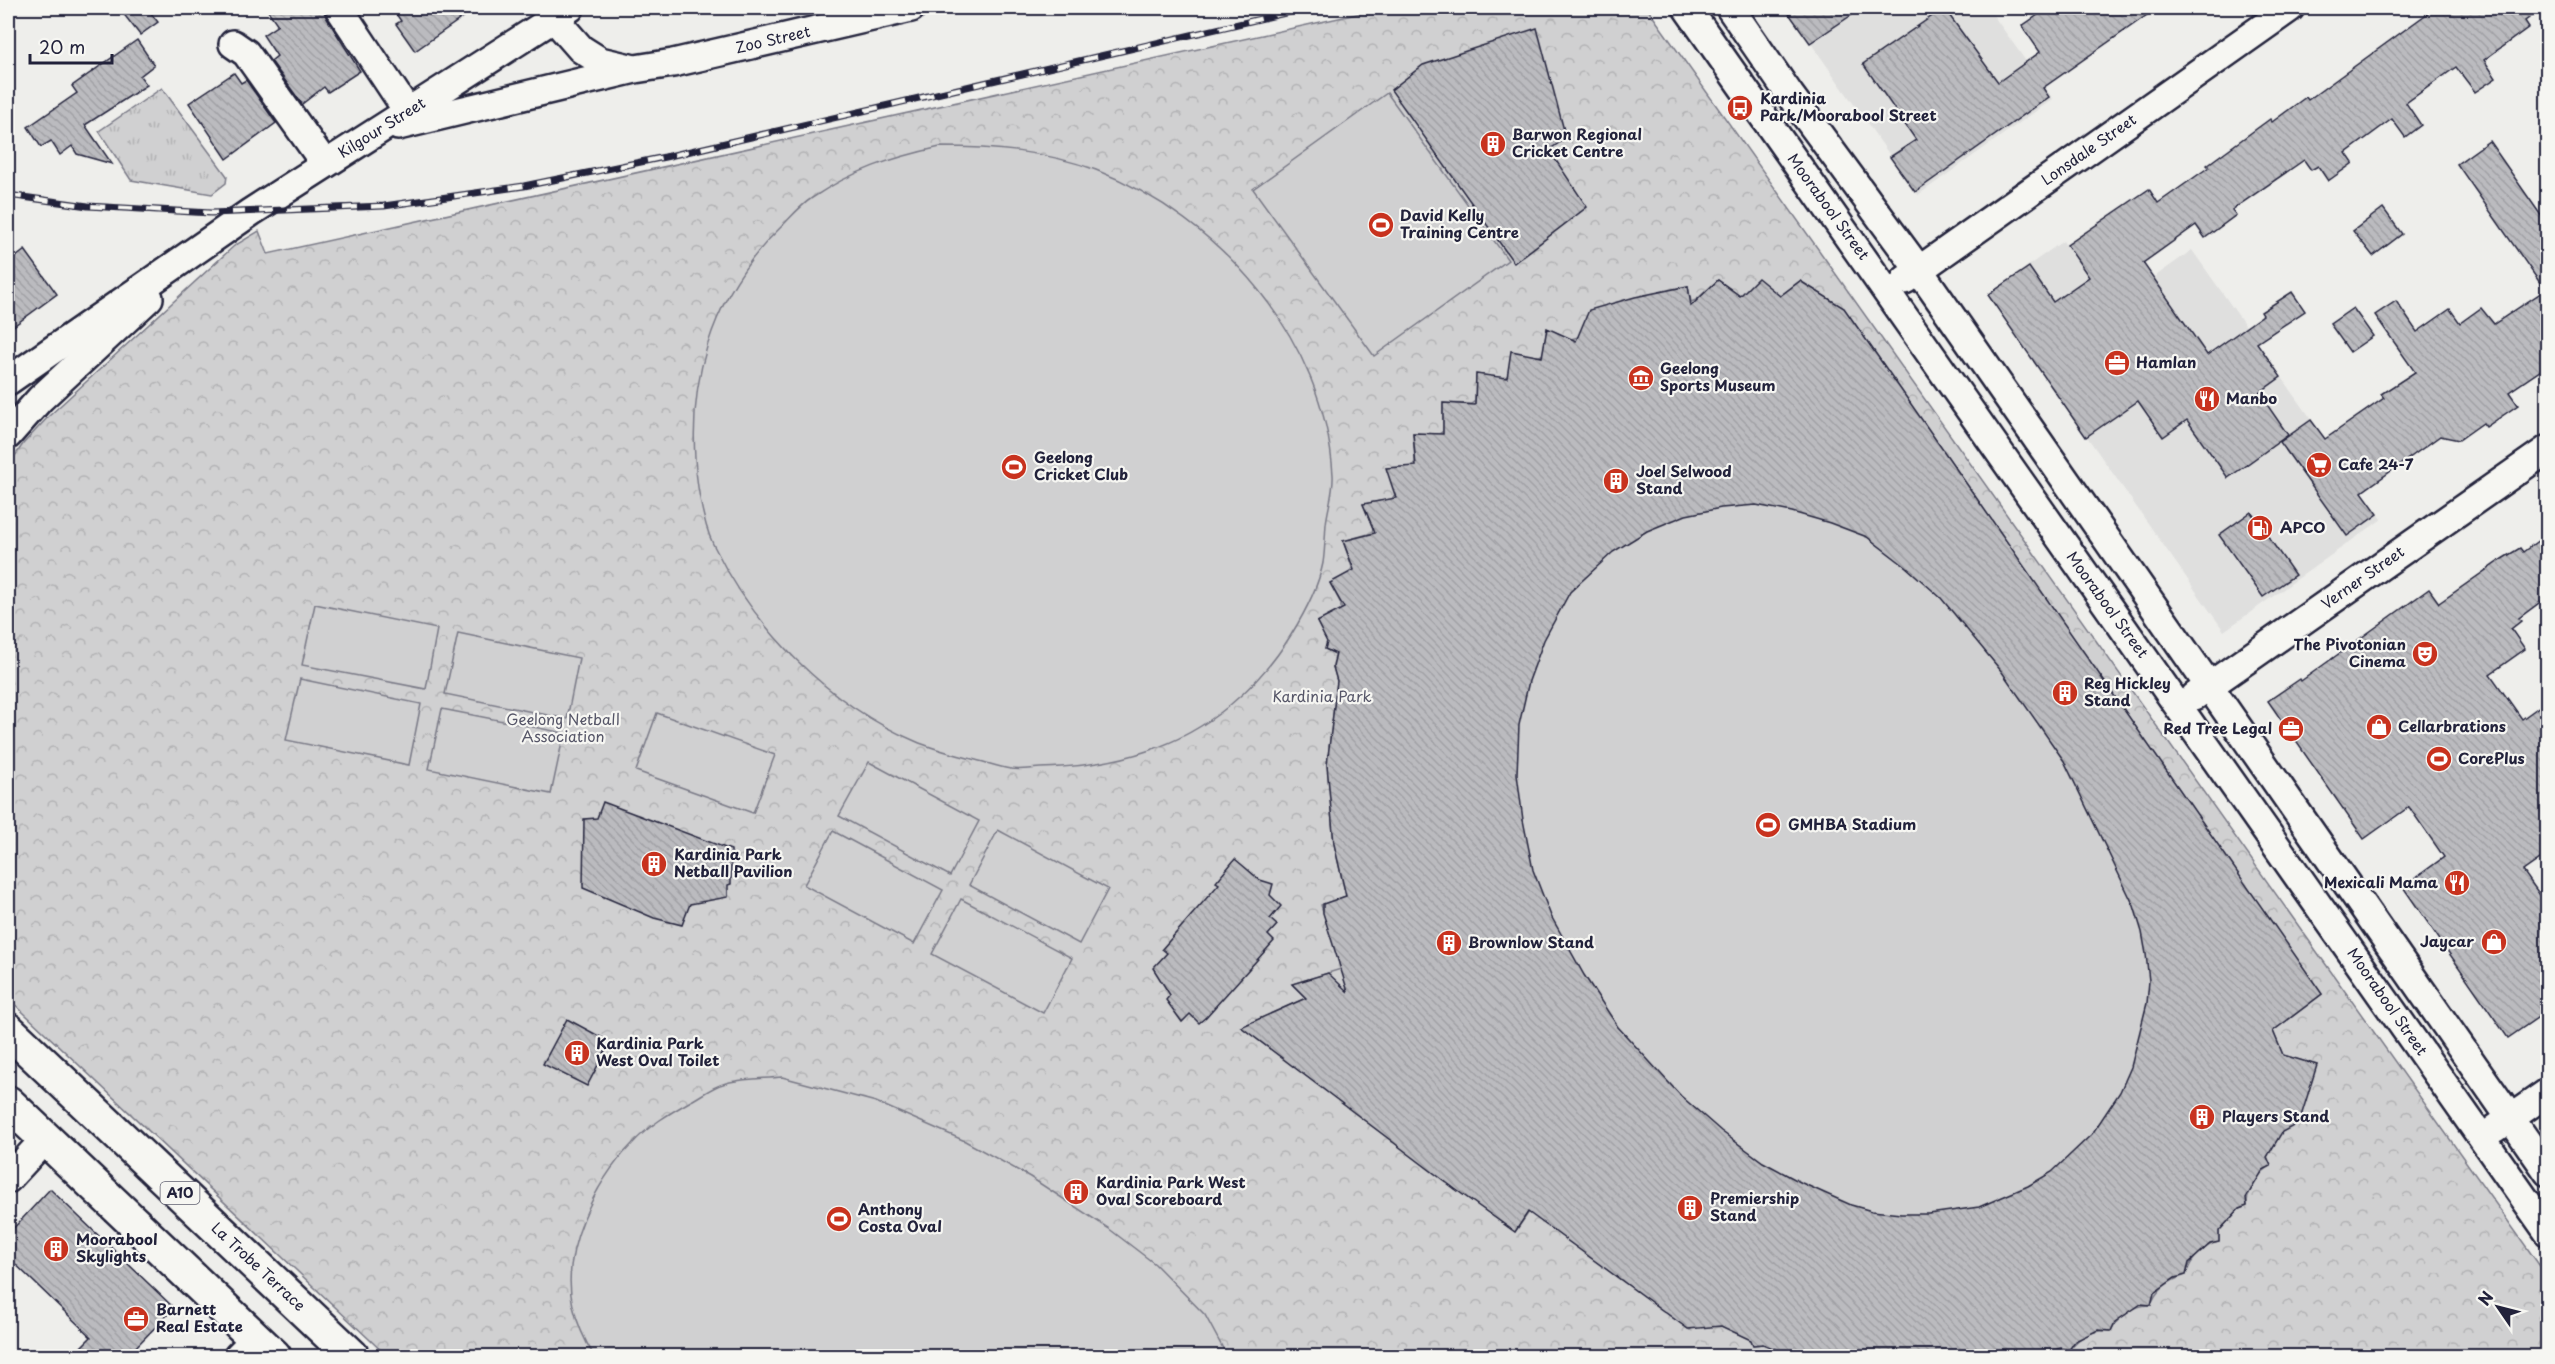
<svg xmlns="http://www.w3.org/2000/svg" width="2555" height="1364" font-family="'Playpen Sans',sans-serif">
<defs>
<pattern id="grass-tufts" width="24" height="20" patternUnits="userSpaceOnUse" patternTransform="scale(1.5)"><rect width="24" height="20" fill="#d0d0d1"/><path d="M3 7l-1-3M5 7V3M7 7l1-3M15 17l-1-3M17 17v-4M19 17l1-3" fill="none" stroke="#b2b2b4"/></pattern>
<pattern id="forest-crowns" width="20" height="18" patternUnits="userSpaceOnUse" patternTransform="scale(1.5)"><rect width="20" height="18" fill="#d0d0d1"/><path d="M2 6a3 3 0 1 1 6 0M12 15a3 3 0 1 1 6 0" fill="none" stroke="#b2b2b4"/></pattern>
<pattern id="building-back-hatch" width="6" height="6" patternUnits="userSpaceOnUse" patternTransform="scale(1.5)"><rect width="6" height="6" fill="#bbbbbf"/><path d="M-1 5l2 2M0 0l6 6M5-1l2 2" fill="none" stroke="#a0a0a5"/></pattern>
</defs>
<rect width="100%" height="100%" fill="#eeeeeb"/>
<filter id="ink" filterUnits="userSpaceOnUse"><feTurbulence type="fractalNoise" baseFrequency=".0167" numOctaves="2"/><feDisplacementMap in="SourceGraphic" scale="12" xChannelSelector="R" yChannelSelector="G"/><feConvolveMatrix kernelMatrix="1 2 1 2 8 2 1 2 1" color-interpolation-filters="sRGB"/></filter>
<g filter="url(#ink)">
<!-- built -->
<g fill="#dfdfde">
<polygon points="1786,8 1988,8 2053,99 1918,195"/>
<polygon points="2063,241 2111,308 2192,250 2382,519 2224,631 1987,295"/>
</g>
<!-- grass -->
<polygon fill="url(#grass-tufts)" stroke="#797986" stroke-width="1.5" points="162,88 227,176 226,183 212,194 131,180 99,131"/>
<!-- forest -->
<polygon fill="url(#forest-crowns)" stroke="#797986" stroke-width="1.5" points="1384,8 1647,8 2547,1276 2547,1356 387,1356 8,998 8,466 23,444 49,416 234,246 259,231 268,254"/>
<!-- pitch -->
<g fill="#d0d0d1" stroke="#797986" stroke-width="1.5">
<polygon points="1387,93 1508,260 1374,356 1253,189"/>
<path d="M 940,147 C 992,147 1046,151 1096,170 C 1220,218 1325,339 1333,475 C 1334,491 1328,507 1326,524 C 1325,537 1325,550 1323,563 C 1318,588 1304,614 1291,635 C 1258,688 1207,732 1147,751 C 1112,763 1078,767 1040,768 C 1031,769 1020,770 1011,769 C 998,767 985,762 972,759 C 953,754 933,749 915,741 C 829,705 754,628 713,544 C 705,527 701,506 698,487 C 684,388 709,295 783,225 C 792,216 801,205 812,198 C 854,170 891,158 940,147 Z"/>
<path d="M 1718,280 L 1740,296 L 1780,296 L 1800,281 L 1844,308 L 2322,994 L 2273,1031 L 2283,1055 L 2317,1065 L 2267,1156 L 2271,1166 C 2258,1172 2246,1192 2247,1206 L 2239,1209 L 2219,1231 L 2219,1242 C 2203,1245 2190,1260 2186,1275 C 2170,1280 2156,1289 2151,1305 C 2135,1304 2117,1317 2111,1331 C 2094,1329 2079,1336 2069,1350 L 2061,1348 L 2036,1356 L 1792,1356 L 1763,1344 L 1753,1345 L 1751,1340 L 1703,1317 L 1690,1330 L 1529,1212 L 1515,1232 L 1455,1189 L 1241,1027 L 1306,998 L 1292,984 L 1341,969 L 1321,905 L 1346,896 L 1334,844 L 1327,765 L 1337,681 L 1333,667 L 1335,654 L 1325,649 L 1327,641 L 1317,622 L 1341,610 L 1341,604 L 1330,583 L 1350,573 L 1352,567 L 1343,541 L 1372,533 L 1373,528 L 1363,504 L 1392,499 L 1415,462 L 1413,433 L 1439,434 L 1443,431 L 1443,403 L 1471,404 L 1475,401 L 1476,374 L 1504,378 L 1543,354 L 1547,328 L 1571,339 L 1578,337 L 1606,317 L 1606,305 L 1688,286 L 1691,302 L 1696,300 Z"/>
<polygon points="315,604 437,629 426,689 302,665"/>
<polygon points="458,633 579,658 567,719 445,694"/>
<polygon points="300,679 421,704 409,765 286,740"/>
<polygon points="442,709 564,733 551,794 429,769"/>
<polygon points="657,713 775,755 753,813 636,771"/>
<polygon points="869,762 979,821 950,876 839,816"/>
<polygon points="998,830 1108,889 1079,944 969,885"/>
<polygon points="833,831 943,890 914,944 804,885"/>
<polygon points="961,899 1072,958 1043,1013 932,954"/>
<path d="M 782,1077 L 876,1102 L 965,1141 L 1030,1177 L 1108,1228 L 1155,1264 L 1205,1315 L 1227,1356 L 594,1356 C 585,1341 577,1323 573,1306 C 560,1252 595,1182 632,1144 C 648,1126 670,1113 691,1101 C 701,1096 712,1087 723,1084 C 740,1078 763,1079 782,1077 Z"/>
</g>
<!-- building -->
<g fill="url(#building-back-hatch)" stroke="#22223b" stroke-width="1.5" fill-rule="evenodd">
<polygon points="119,8 147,8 158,22 140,35"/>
<polygon points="266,8 324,8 326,17 360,71 328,92 324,87 302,104 271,61 277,56 263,35 278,25"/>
<polygon points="392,8 476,8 415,51 396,24 401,21"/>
<polygon points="1785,8 1862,8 1810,43"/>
<polygon points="1944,8 1998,82 2040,52 2022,26 2048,8 2157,8 2043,88 2049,97 1915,192 1890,157 1916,140 1863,64"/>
<polygon points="2435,8 2543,8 2525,21 2529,27 2484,60 2496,78 2475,92 2456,67 2406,103 2421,125 2405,137 2392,119 2346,153 2353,163 2328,181 2318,166 2311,170 2304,160 2232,210 2236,215 2205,238 2196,225 2143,263 2207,355 2263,315 2261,312 2292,292 2305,311 2257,343 2281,377 2259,393 2288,435 2228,478 2187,420 2163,437 2138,401 2086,437 1988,295 2029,267 2053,302 2089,277 2067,245 2149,189 2158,203 2209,167 2207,165 2270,119 2272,122 2306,97 2308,100"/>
<polygon points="1537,28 1566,138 1549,150 1587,207 1514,263 1391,90 1423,65"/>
<polygon points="137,40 154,65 140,76 147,85 85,125 112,164 77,154 72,146 60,155 51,141 41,147 28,127 77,93 72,86"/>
<polygon points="234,73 241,83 246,80 276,123 227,159 189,103"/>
<polygon points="2489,141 2547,224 2547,366 2509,392 2518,405 2486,427 2483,423 2459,440 2440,436 2362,492 2378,514 2347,536 2280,442 2311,420 2325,439 2384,398 2381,394 2415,372 2375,315 2396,301 2417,332 2450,309 2460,323 2481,308 2494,324 2545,290 2457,164"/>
<polygon points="2383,208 2402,234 2373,256 2353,231"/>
<polygon points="25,250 57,294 8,330 8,263"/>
<path d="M 1758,278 L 1780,296 L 1800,281 L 1844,308 L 2322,994 L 2273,1031 L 2283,1055 L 2317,1065 L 2299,1123 L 2282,1132 L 2267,1157 L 2271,1166 L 2263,1170 L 2246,1198 L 2247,1206 L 2239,1209 L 2219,1231 L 2219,1242 L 2210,1244 L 2189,1263 L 2186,1275 L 2175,1278 L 2154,1293 L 2151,1305 L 2141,1304 L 2115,1322 L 2111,1331 L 2098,1330 L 2075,1341 L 2069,1350 L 2061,1348 L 2036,1356 L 1792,1356 L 1763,1344 L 1753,1345 L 1751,1340 L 1721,1326 L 1688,1329 L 1528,1212 L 1515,1232 L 1455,1189 L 1241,1027 L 1306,998 L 1292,984 L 1328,973 L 1348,992 L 1323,913 L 1323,904 L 1346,896 L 1334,844 L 1327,765 L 1337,681 L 1333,667 L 1336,654 L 1325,649 L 1327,642 L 1317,622 L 1344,608 L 1330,583 L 1354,570 L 1343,541 L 1375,533 L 1363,504 L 1396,498 L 1386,468 L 1416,466 L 1413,433 L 1443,434 L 1443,403 L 1475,405 L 1476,374 L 1507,378 L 1511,351 L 1542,357 L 1547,328 L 1576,341 L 1589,310 L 1635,297 L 1688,286 L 1691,306 L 1718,280 L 1740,296 ZM 1756,505 L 1792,512 L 1830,523 L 1867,537 L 1906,567 L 1941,598 L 2002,672 L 2064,761 L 2134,906 L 2142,932 L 2146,954 L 2149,981 L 2147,1003 L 2131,1067 L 2120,1092 L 2092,1134 L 2052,1172 L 2028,1186 L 1979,1207 L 1929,1214 L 1901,1214 L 1872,1211 L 1851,1205 L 1802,1183 L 1763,1162 L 1721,1131 L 1681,1096 L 1618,1027 L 1584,975 L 1551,916 L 1533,870 L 1523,820 L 1517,774 L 1519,725 L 1529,681 L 1544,640 L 1570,592 L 1613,552 L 1647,531 L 1686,515 L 1721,508 Z"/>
<polygon points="2353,308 2373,336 2350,352 2330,324"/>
<polygon points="2251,512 2295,575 2263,597 2219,535"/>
<polygon points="2547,534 2547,597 2519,618 2521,621 2511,629 2525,649 2490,674 2522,719 2547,701 2547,854 2523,871 2547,905 2547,1011 2508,1038 2403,887 2444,857 2409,807 2364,839 2268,701 2300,679 2301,681 2429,589 2439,603 2502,559 2520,548 2523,552"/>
<polygon points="603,802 731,850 731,884 728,885 728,897 690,904 682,925 654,918 583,888 584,819 597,818"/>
<polygon points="1235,859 1260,880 1273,884 1270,895 1281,906 1270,919 1277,925 1268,935 1274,941 1206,1017 1199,1023 1190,1014 1182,1022 1166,1000 1170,995 1153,968 1167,953 1162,949 1219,884 1216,882"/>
<polygon points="567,1019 610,1042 587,1086 543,1064"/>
<polygon points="50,1189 174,1308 127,1356 72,1356 91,1337 8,1257 8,1234"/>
</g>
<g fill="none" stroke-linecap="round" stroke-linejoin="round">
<!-- minor casing -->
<g stroke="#22223b" stroke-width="32">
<g id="minor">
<polyline points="339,8 408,112"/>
<polyline points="545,8 581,49 600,61 630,68"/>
<polyline points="1687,8 2548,1232"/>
<polyline points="1730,8 1790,95 1919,270 2548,1172"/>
<polyline points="233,44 246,53 325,164"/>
<polyline points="398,126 635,69 673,63 911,8"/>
<polyline points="1905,280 2290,8"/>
<polyline points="8,381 251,212 570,8"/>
<polyline points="8,435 40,399 149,298"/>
<polyline points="2195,696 2548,449"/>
<polyline points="2495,1129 2548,1092"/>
<polyline points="8,1179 45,1139"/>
<polyline points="238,1356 255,1339"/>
</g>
</g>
<!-- highway casing -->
<g stroke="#22223b" stroke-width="38">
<g id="highway">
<polyline points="8,1030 352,1356"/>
<polyline points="8,1103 274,1356"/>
</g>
</g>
<!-- minor -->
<use href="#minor" stroke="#f6f6f2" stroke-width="27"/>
<!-- highway -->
<use href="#highway" stroke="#f6f6f2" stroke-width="33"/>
<!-- rail casing -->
<g stroke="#22223b" stroke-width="7">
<polyline id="rail" points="8,195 88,206 211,213 384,206 524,186 665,157 1307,8"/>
</g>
<!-- rail -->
<use href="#rail" stroke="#f6f6f2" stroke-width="4.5" stroke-dasharray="14" stroke-linecap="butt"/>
</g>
</g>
<!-- icons -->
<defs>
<g id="bus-disc" transform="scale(1.35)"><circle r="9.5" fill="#c8321e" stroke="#f6f6f2"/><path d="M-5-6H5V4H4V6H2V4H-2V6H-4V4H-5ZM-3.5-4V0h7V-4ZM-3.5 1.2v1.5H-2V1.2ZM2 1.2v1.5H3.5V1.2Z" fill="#fff"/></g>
<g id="building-disc" transform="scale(1.35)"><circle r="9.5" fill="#c8321e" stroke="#f6f6f2"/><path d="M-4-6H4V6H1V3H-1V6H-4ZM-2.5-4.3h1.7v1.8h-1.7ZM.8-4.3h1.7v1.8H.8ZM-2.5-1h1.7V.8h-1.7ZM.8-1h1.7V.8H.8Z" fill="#fff"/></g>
<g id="stadium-disc" transform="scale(1.35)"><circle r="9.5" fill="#c8321e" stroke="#f6f6f2"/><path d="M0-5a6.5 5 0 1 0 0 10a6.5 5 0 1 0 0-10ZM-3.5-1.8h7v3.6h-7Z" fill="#fff"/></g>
<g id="office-disc" transform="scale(1.35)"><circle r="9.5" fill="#c8321e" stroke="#f6f6f2"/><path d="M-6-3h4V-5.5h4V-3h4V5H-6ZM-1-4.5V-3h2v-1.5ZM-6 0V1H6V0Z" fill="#fff"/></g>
<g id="museum-disc" transform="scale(1.35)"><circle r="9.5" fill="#c8321e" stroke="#f6f6f2"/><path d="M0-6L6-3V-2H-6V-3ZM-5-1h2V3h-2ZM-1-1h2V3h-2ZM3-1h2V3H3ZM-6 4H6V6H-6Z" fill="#fff"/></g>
<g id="restaurant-disc" transform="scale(1.35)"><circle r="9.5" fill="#c8321e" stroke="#f6f6f2"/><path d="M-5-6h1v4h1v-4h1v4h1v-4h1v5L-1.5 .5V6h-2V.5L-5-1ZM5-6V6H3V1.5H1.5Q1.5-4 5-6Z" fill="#fff"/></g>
<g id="supermarket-disc" transform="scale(1.35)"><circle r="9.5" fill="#c8321e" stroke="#f6f6f2"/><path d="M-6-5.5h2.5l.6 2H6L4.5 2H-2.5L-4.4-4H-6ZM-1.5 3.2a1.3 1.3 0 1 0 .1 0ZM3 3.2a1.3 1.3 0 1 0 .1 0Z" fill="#fff"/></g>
<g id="fuel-disc" transform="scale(1.35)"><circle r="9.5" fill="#c8321e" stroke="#f6f6f2"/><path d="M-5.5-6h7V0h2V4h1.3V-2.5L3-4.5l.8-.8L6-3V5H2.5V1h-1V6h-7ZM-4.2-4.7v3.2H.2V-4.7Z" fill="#fff"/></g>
<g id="theatre-disc" transform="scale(1.35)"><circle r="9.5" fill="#c8321e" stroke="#f6f6f2"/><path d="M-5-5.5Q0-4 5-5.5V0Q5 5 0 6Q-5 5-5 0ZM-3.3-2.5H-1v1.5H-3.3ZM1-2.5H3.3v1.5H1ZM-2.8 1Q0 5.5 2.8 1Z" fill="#fff"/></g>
<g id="shop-disc" transform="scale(1.35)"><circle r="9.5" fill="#c8321e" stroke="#f6f6f2"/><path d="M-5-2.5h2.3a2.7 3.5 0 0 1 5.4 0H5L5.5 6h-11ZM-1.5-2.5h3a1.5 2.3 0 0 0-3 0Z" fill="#fff"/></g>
</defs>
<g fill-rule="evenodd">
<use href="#bus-disc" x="1740" y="108"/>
<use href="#building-disc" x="1493" y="144"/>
<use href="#stadium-disc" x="1381" y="225"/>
<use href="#office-disc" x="2117" y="363"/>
<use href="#museum-disc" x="1641" y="378"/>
<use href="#restaurant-disc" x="2207" y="399"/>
<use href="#supermarket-disc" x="2319" y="465"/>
<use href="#stadium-disc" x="1014" y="467"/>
<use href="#building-disc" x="1616" y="481"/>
<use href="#fuel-disc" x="2260" y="528"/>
<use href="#theatre-disc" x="2425" y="654"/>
<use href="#building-disc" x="2065" y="693"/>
<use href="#shop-disc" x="2379" y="727"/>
<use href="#office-disc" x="2291" y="729"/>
<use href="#stadium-disc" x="2439" y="759"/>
<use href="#stadium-disc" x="1768" y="825"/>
<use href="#building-disc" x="654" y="864"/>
<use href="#restaurant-disc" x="2457" y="883"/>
<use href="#shop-disc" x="2494" y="942"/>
<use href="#building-disc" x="1449" y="943"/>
<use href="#building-disc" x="577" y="1053"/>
<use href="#building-disc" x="2202" y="1117"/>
<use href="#building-disc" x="1076" y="1192"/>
<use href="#building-disc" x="1690" y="1208"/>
<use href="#stadium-disc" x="839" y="1219"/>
<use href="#building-disc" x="56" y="1249"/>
<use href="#office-disc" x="136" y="1319"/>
</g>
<g text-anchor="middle" stroke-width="4.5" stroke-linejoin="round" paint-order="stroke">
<!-- shield labels -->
<rect fill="#f6f6f2" stroke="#626272" stroke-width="1.5" x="160.5" y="1182" width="39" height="22" rx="4.5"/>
<g font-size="14" font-weight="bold" fill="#22223b">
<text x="180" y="1198">A10</text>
</g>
<!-- street labels -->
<g font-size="15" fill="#22223b" stroke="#f6f6f2">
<text transform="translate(773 40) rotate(-13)" y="5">Zoo Street</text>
<text transform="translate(382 128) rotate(-32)" y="5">Kilgour Street</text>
<text transform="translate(2089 150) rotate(-35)" y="5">Lonsdale Street</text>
<text transform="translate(1828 207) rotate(54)" y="5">Moorabool Street</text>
<text transform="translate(2363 578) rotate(-35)" y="5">Verner Street</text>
<text transform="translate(2107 605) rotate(54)" y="5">Moorabool Street</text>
<text transform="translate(2387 1002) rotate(55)" y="5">Moorabool Street</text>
<text transform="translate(258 1267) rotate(43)" y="5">La Trobe Terrace</text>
</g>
<!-- poi labels -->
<g font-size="15" font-weight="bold" fill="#22223b" stroke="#f6f6f2" text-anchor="start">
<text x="1760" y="104">Kardinia<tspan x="1760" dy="17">Park/Moorabool Street</tspan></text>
<text x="1512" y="140">Barwon Regional<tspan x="1512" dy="17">Cricket Centre</tspan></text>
<text x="1400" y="221">David Kelly<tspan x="1400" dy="17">Training Centre</tspan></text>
<text x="2136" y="368">Hamlan</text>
<text x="1660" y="374">Geelong<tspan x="1660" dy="17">Sports Museum</tspan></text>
<text x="2226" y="404">Manbo</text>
<text x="1034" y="463">Geelong<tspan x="1034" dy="17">Cricket Club</tspan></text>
<text x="2338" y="470">Cafe 24-7</text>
<text x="1636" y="477">Joel Selwood<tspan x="1636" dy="17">Stand</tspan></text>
<text x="2280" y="533">APCO</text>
<text x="2406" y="650" text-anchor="end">The Pivotonian<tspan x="2406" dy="17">Cinema</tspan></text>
<text x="2084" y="689">Reg Hickley<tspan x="2084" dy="17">Stand</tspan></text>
<text x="2398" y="732">Cellarbrations</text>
<text x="2272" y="734" text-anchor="end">Red Tree Legal</text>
<text x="2458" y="764">CorePlus</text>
<text x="1788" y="830">GMHBA Stadium</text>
<text x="674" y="860">Kardinia Park<tspan x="674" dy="17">Netball Pavilion</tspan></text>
<text x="2438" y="888" text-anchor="end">Mexicali Mama</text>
<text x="2474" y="947" text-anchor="end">Jaycar</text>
<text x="1468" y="948">Brownlow Stand</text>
<text x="596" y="1049">Kardinia Park<tspan x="596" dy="17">West Oval Toilet</tspan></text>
<text x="2222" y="1122">Players Stand</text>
<text x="1096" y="1188">Kardinia Park West<tspan x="1096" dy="17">Oval Scoreboard</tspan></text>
<text x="1710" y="1204">Premiership<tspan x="1710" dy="17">Stand</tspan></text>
<text x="858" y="1215">Anthony<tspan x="858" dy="17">Costa Oval</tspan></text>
<text x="76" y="1245">Moorabool<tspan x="76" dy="17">Skylights</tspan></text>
<text x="156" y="1315">Barnett<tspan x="156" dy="17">Real Estate</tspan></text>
</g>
<!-- park labels -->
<g font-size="15" fill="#565668" stroke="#f6f6f2">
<text x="1322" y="702">Kardinia Park</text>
<text x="563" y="725">Geelong Netball<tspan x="563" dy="17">Association</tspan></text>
</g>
</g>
<!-- margin -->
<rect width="2555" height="1364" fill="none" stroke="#f6f6f2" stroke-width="30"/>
<rect x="15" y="15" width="2525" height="1334" fill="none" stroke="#22223b" stroke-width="2" filter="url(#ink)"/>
<!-- north arrow -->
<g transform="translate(2498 1307) rotate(305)" stroke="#f6f6f2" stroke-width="4.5" paint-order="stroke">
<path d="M0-4.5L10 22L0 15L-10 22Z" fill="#22223b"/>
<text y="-9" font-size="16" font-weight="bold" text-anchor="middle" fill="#22223b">N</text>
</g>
<!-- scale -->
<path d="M30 54v9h82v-9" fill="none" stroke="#22223b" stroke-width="3"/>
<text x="39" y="54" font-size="18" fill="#22223b" stroke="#f6f6f2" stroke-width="4.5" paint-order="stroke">20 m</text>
</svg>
